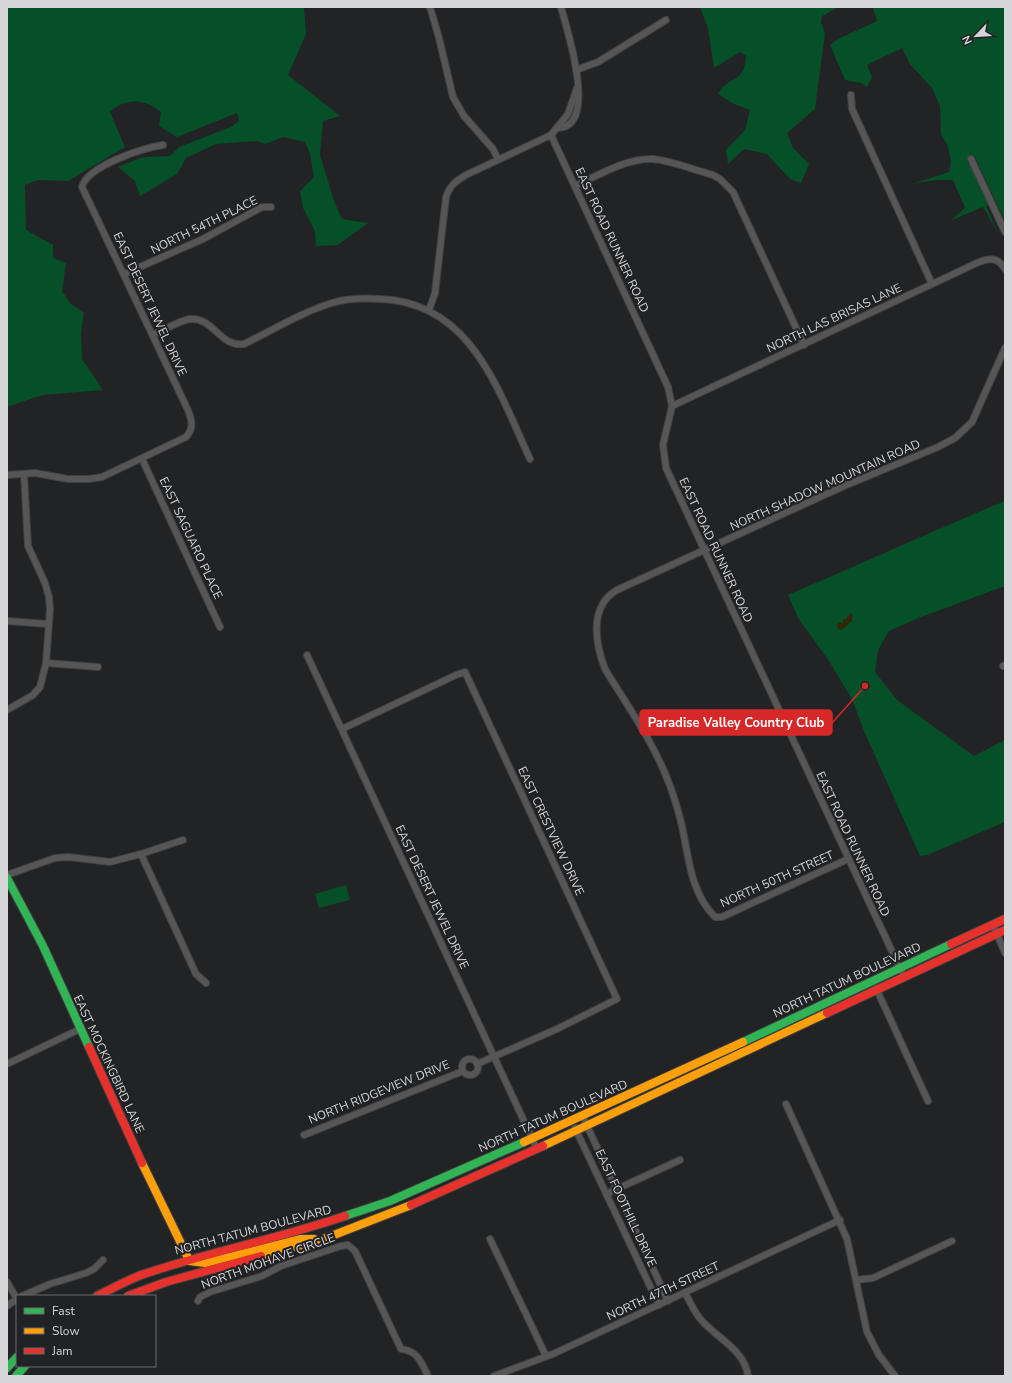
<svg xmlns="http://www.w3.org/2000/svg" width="1012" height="1383" font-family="'Nunito Sans',sans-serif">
<rect width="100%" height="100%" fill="#222324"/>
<!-- green -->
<g fill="#055029">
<path d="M 7,7 L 304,7 L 306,34 L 288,75 L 340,116 L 323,121 L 320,155 L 334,201 L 342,219 L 368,223 L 338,245 L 316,246 L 315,231 L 303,208 L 300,191 L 314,177 L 310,154 L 305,142 L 283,137 L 265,144 L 257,141 L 216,144 L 186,158 L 177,174 L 140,196 L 135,181 L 118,167 L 143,157 L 170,156 L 179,147 L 231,127 L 239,121 L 237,113 L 177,137 L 159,126 L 161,112 C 145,99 126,97 110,112 L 125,147 L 68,181 L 38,180 L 25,185 L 26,230 L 53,245 L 53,258 L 66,263 L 62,291 L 71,304 L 84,313 L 81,333 L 82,359 L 103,390 L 42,395 L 7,407 Z"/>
<path d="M 700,7 L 839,7 L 822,16 L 821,22 L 825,34 L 815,109 L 787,133 L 793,148 L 809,164 L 801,183 L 790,179 L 767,154 L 744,149 L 728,164 L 726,150 L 745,130 L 750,110 L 734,104 L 718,94 C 728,75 744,85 746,56 L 740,52 L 714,68 L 708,28 Z"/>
<polygon points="870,7 1005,7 1005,221 975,157 969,160 989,204 986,206 998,233 983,207 950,221 965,208 953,180 935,180 912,184 949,172 951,162 948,146 941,134 940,106 932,88 910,64 902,48 867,65 872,77 867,87 861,83 845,80 830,45 838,39 877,21 873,8"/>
<path d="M 1005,501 L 1005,586 L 921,617 L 889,631 L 878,650 L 875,672 L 897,700 L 974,756 L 1005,740 L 1005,822 L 927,855 L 920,856 L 864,731 L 852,699 L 829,661 L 798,618 L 788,595 C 861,564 932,531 1005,501 Z"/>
<polygon points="346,885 350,900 319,908 315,894"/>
</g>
<!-- sand -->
<polygon fill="#2f280c" points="850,613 853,614 852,621 842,630 838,629 837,625 839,622 843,623 843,619 846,619"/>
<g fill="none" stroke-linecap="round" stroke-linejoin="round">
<!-- street casing -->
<g stroke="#404041" stroke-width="8">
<g id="street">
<polyline points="430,7 439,38 453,97 464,116 493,149 498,159"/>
<polyline points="576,70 598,62 666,20"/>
<polyline points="851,95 852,109 932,284"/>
<path d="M 558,128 C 599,127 567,30 561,7"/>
<polyline points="551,135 668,387 672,406 663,445 666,468 904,977"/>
<polyline points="971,159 1005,232"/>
<path d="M 575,186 C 599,175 626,158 653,159 C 673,161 694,170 713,175 L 720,179 L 733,192 L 804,345"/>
<polyline points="124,274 203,239 262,207 271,207"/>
<path d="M 429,310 L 435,293 L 446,197 C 450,185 456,181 466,175 L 551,135 L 568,114 L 577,88"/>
<path d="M 153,335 C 164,330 178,321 190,319 C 214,317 220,348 244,344 C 273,330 302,312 332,303 C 348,298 364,298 380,299 C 471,302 498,390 530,459"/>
<path d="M 672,406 L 979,262 C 990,258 998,257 1005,269"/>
<polyline points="142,459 220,627"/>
<path d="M 7,475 L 35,473 L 68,479 L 89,479 L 102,477 L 186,437 C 194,428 192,421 188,410 L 82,187 C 87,166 143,148 163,145"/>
<polyline points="7,621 48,624"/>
<polyline points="307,655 537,1149"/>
<polyline points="46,663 98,667"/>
<polyline points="1003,666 1005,665"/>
<polyline points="7,710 33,695 40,687 46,663 50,609 49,597 45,583 28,546 24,474"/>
<polyline points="342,729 456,675 465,672 617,999 557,1029 477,1064"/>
<polyline points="141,854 196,974 206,983"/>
<path d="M 848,859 L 722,917 L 715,917 C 688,890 689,852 680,818 C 677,807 674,796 670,786 C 655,744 628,707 605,669 C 595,643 589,606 617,590 L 844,486 L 938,447 L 955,438 L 972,422 L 1005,348"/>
<polyline points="7,875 55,858 69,857 110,862 141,854 183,840"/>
<polyline points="993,925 1005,953"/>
<polyline points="876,988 928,1101"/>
<circle cx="470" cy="1067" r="8"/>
<polyline points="7,1064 80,1029"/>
<polyline points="786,1104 847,1239 867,1332 879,1355 895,1376"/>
<polyline points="583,1117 668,1301"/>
<polyline points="575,1128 659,1305"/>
<polyline points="304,1135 463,1071"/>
<polyline points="606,1194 680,1160"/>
<polyline points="490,1239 546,1356"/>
<polyline points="856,1280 873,1278 952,1241"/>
<polyline points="7,1282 17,1299"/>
<path d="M 685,1293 C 691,1303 695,1314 703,1322 C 719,1339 745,1351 748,1376"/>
<polyline points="22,1296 50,1284 86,1273 94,1269 103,1260"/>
<path d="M 198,1301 L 200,1297 L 210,1292 L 262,1276 L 281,1266 L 341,1246 L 348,1245 L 355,1251 L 401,1349 C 418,1351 421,1362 428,1376"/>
<polyline points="7,1306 17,1299"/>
<polyline points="494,1376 553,1354 840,1220"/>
</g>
</g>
<!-- fast casing -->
<g stroke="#404041" stroke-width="10">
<g id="fast">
<polyline points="7,878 43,946 89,1047"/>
<polyline points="743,1042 951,944"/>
<polyline points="345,1216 390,1201 524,1142"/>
<polyline points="7,1368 17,1357"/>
<polyline points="16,1376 25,1366"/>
</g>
</g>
<!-- slow casing -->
<g stroke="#404041" stroke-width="10">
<g id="slow">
<polyline points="524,1142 743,1042"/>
<polyline points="543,1146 827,1013"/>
<polyline points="142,1163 189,1260"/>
<polyline points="261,1256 321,1240 411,1205"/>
<polyline points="190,1261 205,1263 301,1239 314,1239"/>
</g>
</g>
<!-- jam casing -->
<g stroke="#404041" stroke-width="10">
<g id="jam">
<polyline points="951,944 1005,919"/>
<polyline points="827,1013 1005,930"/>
<polyline points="89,1047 142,1163"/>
<polyline points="411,1205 543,1146"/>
<path d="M 97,1296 C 111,1289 126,1281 141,1275 C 208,1252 278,1239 345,1216"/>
<polyline points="128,1296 166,1282 261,1256"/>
</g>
</g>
<!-- street -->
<use href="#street" stroke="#565657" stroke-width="6"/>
<!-- fast -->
<use href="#fast" stroke="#30b455" stroke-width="8"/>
<!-- slow -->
<use href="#slow" stroke="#ff9f0a" stroke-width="8"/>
<!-- jam -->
<use href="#jam" stroke="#e5322d" stroke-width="8"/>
</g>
<g text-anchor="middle" stroke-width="4" stroke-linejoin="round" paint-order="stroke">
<!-- street labels -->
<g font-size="12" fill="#d6d6d8" stroke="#212225">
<text transform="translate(204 225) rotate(-26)" y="4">NORTH 54TH PLACE</text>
<text transform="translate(612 240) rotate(65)" y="4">EAST ROAD RUNNER ROAD</text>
<text transform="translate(150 304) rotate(65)" y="4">EAST DESERT JEWEL DRIVE</text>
<text transform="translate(834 318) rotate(-25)" y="4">NORTH LAS BRISAS LANE</text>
<text transform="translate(825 485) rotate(-24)" y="4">NORTH SHADOW MOUNTAIN ROAD</text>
<text transform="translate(191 538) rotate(65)" y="4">EAST SAGUARO PLACE</text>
<text transform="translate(716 550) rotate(65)" y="4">EAST ROAD RUNNER ROAD</text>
<text transform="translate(551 831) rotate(65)" y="4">EAST CRESTVIEW DRIVE</text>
<text transform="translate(853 844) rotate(65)" y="4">EAST ROAD RUNNER ROAD</text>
<text transform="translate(777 879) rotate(-24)" y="4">NORTH 50TH STREET</text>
<text transform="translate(432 897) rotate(65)" y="4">EAST DESERT JEWEL DRIVE</text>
<text transform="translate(847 980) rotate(-25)" y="4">NORTH TATUM BOULEVARD</text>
<text transform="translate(109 1064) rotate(65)" y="4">EAST MOCKINGBIRD LANE</text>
<text transform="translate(379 1092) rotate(-22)" y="4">NORTH RIDGEVIEW DRIVE</text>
<text transform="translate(553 1116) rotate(-24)" y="4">NORTH TATUM BOULEVARD</text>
<text transform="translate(626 1208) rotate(65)" y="4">EAST FOOTHILL DRIVE</text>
<text transform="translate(253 1230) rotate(-15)" y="4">NORTH TATUM BOULEVARD</text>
<text transform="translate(268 1261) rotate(-20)" y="4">NORTH MOHAVE CIRCLE</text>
<text transform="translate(663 1291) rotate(-25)" y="4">NORTH 47TH STREET</text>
</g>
</g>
<!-- callouts -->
<path fill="none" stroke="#d62828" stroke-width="1.5" d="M865 686L832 723"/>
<circle fill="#d62828" stroke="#212225" stroke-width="1.5" cx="865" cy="686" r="4"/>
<rect fill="#d62828" stroke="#d62828" stroke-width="1.5" x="640" y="710" width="192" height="25" rx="4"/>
<g font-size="13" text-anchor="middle" font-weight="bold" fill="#fff">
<text x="736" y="727">Paradise Valley Country Club</text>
</g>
<!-- border -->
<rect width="1012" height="1383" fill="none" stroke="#d6d6d8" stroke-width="16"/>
<!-- legend -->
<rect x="16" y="1295" width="140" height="72" fill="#212225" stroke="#696a6d"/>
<rect x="24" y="1308" width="20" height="6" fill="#30b455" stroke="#696a6d"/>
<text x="52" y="1315" font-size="12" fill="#d6d6d8">Fast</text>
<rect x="24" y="1328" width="20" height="6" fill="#ff9f0a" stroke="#696a6d"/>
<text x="52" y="1335" font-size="12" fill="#d6d6d8">Slow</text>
<rect x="24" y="1348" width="20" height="6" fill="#e5322d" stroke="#696a6d"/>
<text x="52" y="1355" font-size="12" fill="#d6d6d8">Jam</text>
<!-- north arrow -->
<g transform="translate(976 36) rotate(245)" stroke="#212225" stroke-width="3" paint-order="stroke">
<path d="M0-3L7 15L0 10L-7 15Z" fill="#d6d6d8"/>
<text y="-6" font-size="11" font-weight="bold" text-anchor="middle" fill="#d6d6d8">N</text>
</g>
</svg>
